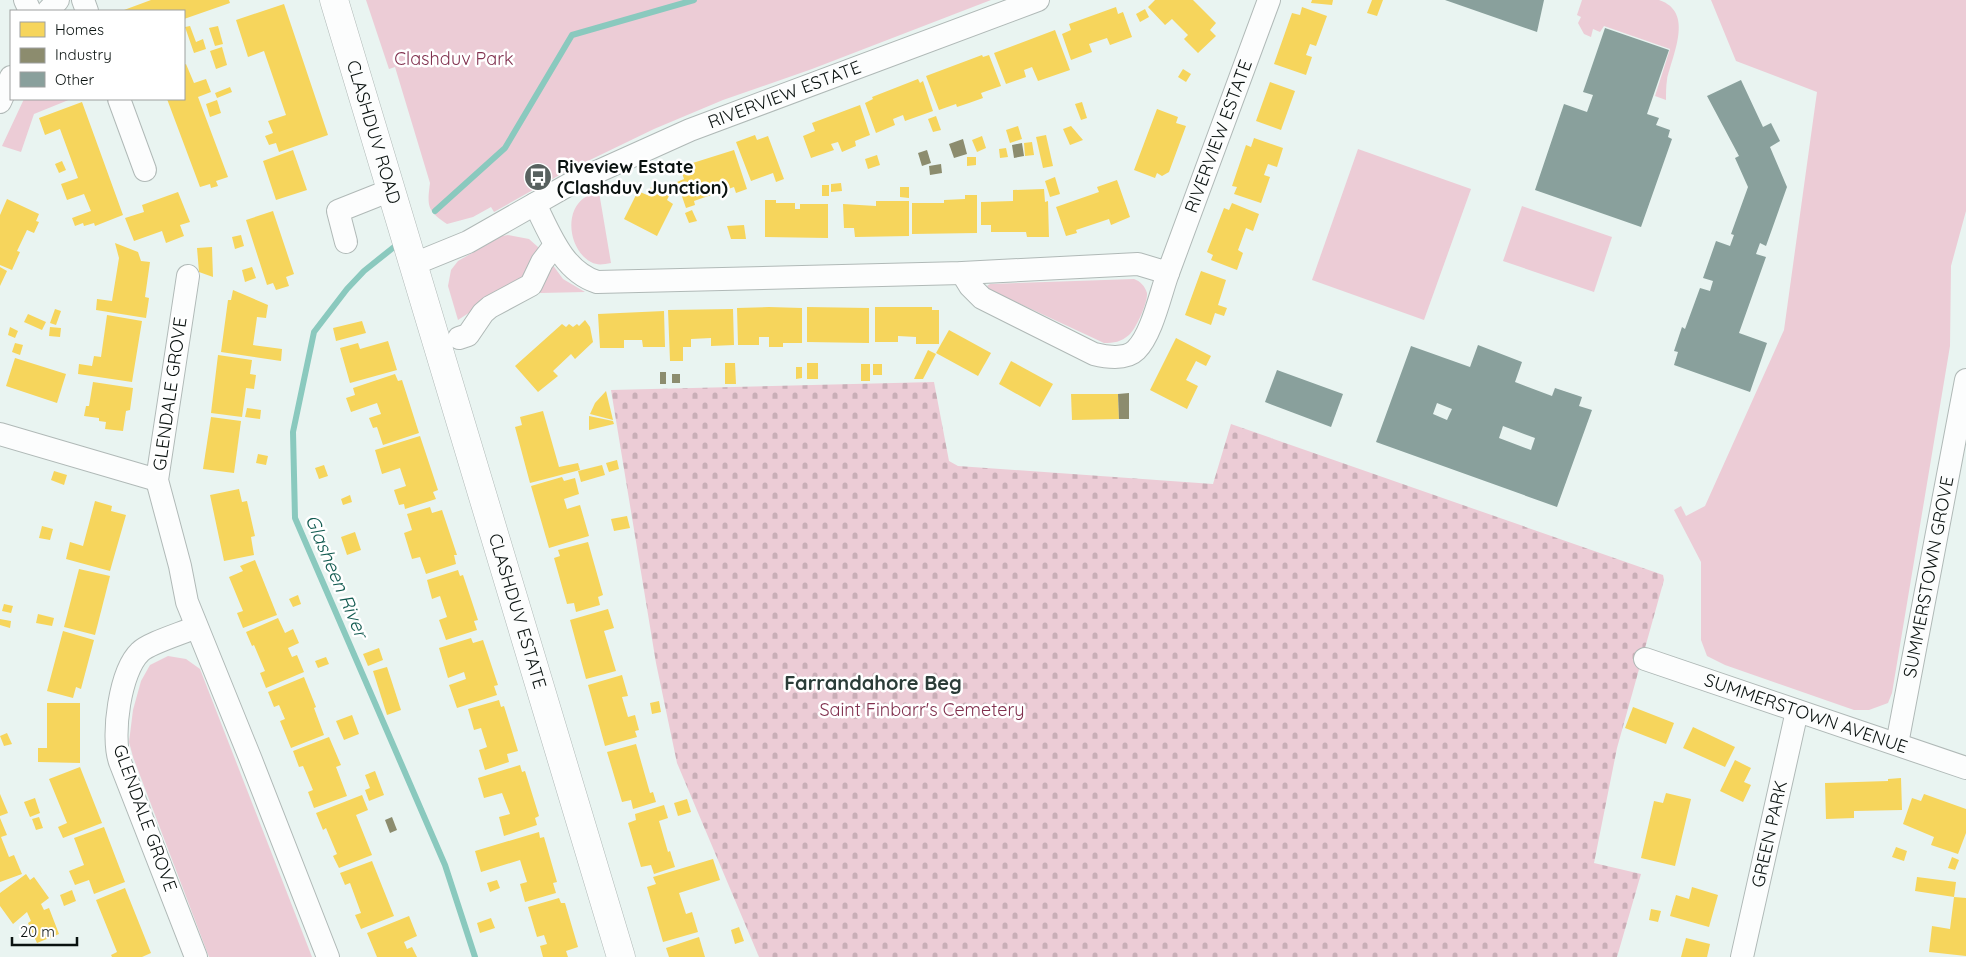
<svg xmlns="http://www.w3.org/2000/svg" width="1966" height="957" font-family="Quicksand,sans-serif">
<defs>
<pattern id="cemetery-stones" width="16" height="16" patternUnits="userSpaceOnUse" patternTransform="scale(1.25)"><rect width="16" height="16" fill="#ecccd6"/><path d="M2 7V4a2 2 0 0 1 4 0v3zM10 15v-3a2 2 0 0 1 4 0v3z" fill="#c9aeb7"/></pattern>
</defs>
<rect width="100%" height="100%" fill="#e9f4f1"/>
<!-- green -->
<g fill="#ecccd6">
<path d="M 366,0 L 991,0 L 812,69 L 723,100 L 654,129 L 563,173 L 494,212 L 491,207 L 473,217 L 447,224 C 427,211 427,206 430,183 L 395,67 L 389,69 Z"/>
<path d="M 1582,0 L 1659,0 C 1695,12 1672,55 1667,80 C 1666,86 1666,93 1666,100 L 1655,96 L 1670,49 L 1604,26 L 1600,32 L 1593,29 L 1591,37 L 1584,34 L 1578,23 L 1581,17 L 1577,15 Z"/>
<polygon points="1711,0 1966,0 1966,211 1951,266 1950,346 1892,693 1888,703 1869,710 1854,710 1725,665 1707,656 1701,640 1701,562 1674,510 1681,506 1686,516 1705,506 1784,330 1817,92 1736,61"/>
<polygon points="24,99 71,99 34,114 21,152 2,146"/>
<polygon points="1358,149 1471,189 1424,320 1312,280"/>
<path d="M 599,192 L 611,263 C 604,264 598,266 591,262 C 570,251 563,213 584,198 C 588,195 594,194 599,192 Z"/>
<polygon points="1522,206 1612,237 1594,292 1503,261"/>
<polygon points="508,235 529,239 538,247 538,251 524,277 458,320 448,286 451,270 458,261 502,236"/>
<polygon points="552,264 563,279 585,292 540,293 541,286"/>
<path d="M 1134,279 C 1140,281 1145,286 1147,293 C 1148,302 1136,329 1129,335 C 1121,342 1114,343 1104,343 L 990,290 L 987,286 L 990,284 Z"/>
<polygon points="168,656 186,659 200,669 312,957 209,957 133,757 129,742 133,710 141,681 150,665"/>
</g>
<!-- cemetery -->
<polygon fill="url(#cemetery-stones)" points="934,382 949,461 958,466 1213,484 1231,424 1663,575 1664,580 1617,748 1594,863 1641,874 1617,957 759,957 677,763 656,663 611,390"/>
<!-- homes -->
<g fill="#f6d55c">
<polygon points="151,0 229,0 230,3 184,19 184,11 125,11 124,10"/>
<polygon points="1155,0 1193,0 1216,23 1210,30 1216,36 1198,53 1184,39 1188,35 1172,19 1165,25 1148,7"/>
<polygon points="1312,0 1333,0 1332,5 1311,3"/>
<polygon points="1372,0 1383,0 1377,16 1367,13"/>
<polygon points="284,4 328,135 279,152 276,143 269,145 265,136 273,133 268,121 286,115 264,51 248,57 236,20"/>
<polygon points="1116,7 1118,14 1123,12 1132,37 1110,45 1107,38 1089,44 1092,52 1071,60 1062,34 1071,30 1069,24"/>
<polygon points="1302,7 1327,16 1316,46 1310,44 1306,55 1312,57 1306,75 1274,64 1292,13 1300,15"/>
<polygon points="1145,9 1149,17 1140,22 1136,14"/>
<polygon points="190,26 196,42 203,39 206,49 194,53 185,27"/>
<polygon points="218,26 223,44 215,46 209,28"/>
<polygon points="1055,30 1070,70 1038,81 1032,67 1024,70 1026,77 1006,84 994,53"/>
<polygon points="222,47 227,65 216,69 210,51"/>
<polygon points="982,55 983,57 989,55 1001,86 981,93 983,98 969,103 957,107 956,104 939,110 926,76"/>
<polygon points="186,64 194,83 206,79 211,92 198,97 228,177 216,181 218,186 211,188 210,184 200,187 167,99 184,99 184,65"/>
<polygon points="1183,69 1191,74 1186,82 1178,77"/>
<polygon points="918,79 920,83 923,81 933,111 905,121 903,115 893,119 895,125 876,133 865,103 873,99 872,97"/>
<polygon points="1270,82 1295,91 1281,130 1256,121"/>
<polygon points="230,87 232,92 217,98 215,93"/>
<polygon points="217,100 221,113 210,117 206,104"/>
<polygon points="82,102 123,215 95,226 94,223 84,226 83,223 75,226 72,218 91,211 84,194 67,200 61,184 78,178 60,129 45,135 39,118"/>
<polygon points="1082,102 1087,118 1081,120 1075,104"/>
<polygon points="860,105 870,135 855,141 856,146 842,152 838,142 831,144 834,150 811,158 803,136 815,131 812,123"/>
<polygon points="1157,109 1178,117 1176,123 1186,126 1169,172 1162,176 1157,173 1155,178 1134,170"/>
<polygon points="936,116 941,130 933,132 928,119"/>
<polygon points="1018,126 1022,139 1010,143 1006,130"/>
<polygon points="1071,126 1083,140 1070,145 1063,129"/>
<polygon points="755,135 757,140 768,136 784,179 776,182 773,173 751,181 736,142"/>
<polygon points="1046,135 1053,166 1043,168 1036,137"/>
<polygon points="982,136 986,148 977,152 972,140"/>
<polygon points="1254,138 1283,148 1277,167 1268,164 1264,175 1270,177 1261,203 1234,194 1237,187 1232,186 1246,145 1251,147"/>
<polygon points="1032,142 1034,155 1025,156 1024,143"/>
<polygon points="1006,148 1008,157 1000,158 999,149"/>
<polygon points="293,150 307,190 276,200 263,161"/>
<polygon points="734,150 747,189 736,193 734,187 694,201 695,205 686,208 677,182 684,179 680,167"/>
<polygon points="877,155 880,165 868,169 865,159"/>
<polygon points="967,157 976,157 976,165 967,166"/>
<polygon points="62,161 66,170 59,173 55,164"/>
<polygon points="1055,177 1060,194 1050,197 1045,181"/>
<polygon points="1117,180 1130,217 1111,225 1109,219 1076,230 1077,233 1066,236 1056,207 1099,192 1097,187"/>
<polygon points="841,183 842,191 831,192 831,184"/>
<rect x="822" y="185" width="7" height="11"/>
<polygon points="651,187 669,196 667,200 673,204 657,236 624,219 638,191 647,195"/>
<polygon points="900,187 909,187 909,198 900,197"/>
<polygon points="1044,189 1045,202 1048,201 1049,237 1027,237 1026,232 991,232 991,225 981,225 981,202 1013,201 1013,190"/>
<polygon points="178,192 190,222 180,225 184,236 166,243 162,231 134,241 125,218 144,212 142,205"/>
<polygon points="965,195 977,195 977,233 912,234 912,203 944,203 944,200 965,199"/>
<polygon points="7,199 39,214 36,221 39,222 34,233 27,230 17,251 20,252 12,270 0,265 0,215"/>
<polygon points="765,200 776,200 776,203 795,203 795,209 800,209 800,204 828,204 828,238 765,237"/>
<polygon points="876,201 909,201 909,236 855,237 854,228 844,228 843,204 876,206"/>
<polygon points="1232,203 1259,214 1253,231 1246,228 1238,250 1243,253 1237,270 1211,260 1213,255 1207,252 1224,208 1229,210"/>
<polygon points="692,210 697,221 689,223 685,213"/>
<polygon points="273,211 294,274 286,277 289,286 276,290 273,283 267,285 246,220"/>
<polygon points="744,225 746,239 731,239 727,226"/>
<polygon points="241,235 244,246 235,249 232,237"/>
<polygon points="115,243 138,252 141,261 150,262 145,297 149,298 146,318 96,310 97,299 112,301 119,258"/>
<polygon points="212,247 213,277 199,272 197,248"/>
<polygon points="0,267 7,271 0,286"/>
<polygon points="252,267 256,278 245,282 242,270"/>
<polygon points="1201,271 1226,280 1218,305 1227,308 1224,316 1215,313 1211,325 1185,315"/>
<polygon points="233,290 268,305 266,318 257,317 253,345 282,349 281,361 221,352 228,300 231,300"/>
<polygon points="769,307 802,308 802,343 783,343 783,347 769,347 769,337 759,337 759,345 738,345 737,308"/>
<polygon points="807,307 869,308 869,343 807,342"/>
<polygon points="875,307 932,307 932,310 939,310 939,344 916,344 916,337 898,336 898,342 875,342"/>
<polygon points="55,309 61,311 56,325 50,323"/>
<polygon points="733,309 734,345 711,346 711,338 691,339 691,347 683,347 683,361 670,361 668,310"/>
<polygon points="664,311 665,347 643,347 642,340 624,340 624,348 600,348 598,314"/>
<polygon points="28,314 46,322 42,330 24,322"/>
<polygon points="107,315 142,321 132,382 78,374 79,364 92,366 94,356 101,357"/>
<polygon points="585,320 590,327 593,342 575,359 571,354 553,371 558,376 538,392 515,366 562,324 566,327 569,324 573,327 577,324 579,326"/>
<polygon points="362,321 366,333 336,341 333,328"/>
<polygon points="10,327 18,331 15,338 8,335"/>
<polygon points="50,327 61,328 60,337 49,336"/>
<polygon points="949,330 991,353 978,376 936,353"/>
<polygon points="1176,338 1211,356 1206,366 1196,361 1186,380 1198,386 1187,409 1150,390"/>
<polygon points="388,341 397,370 350,383 340,348 358,343 360,349"/>
<polygon points="15,343 23,345 20,355 12,352"/>
<polygon points="928,350 936,354 923,379 914,379"/>
<polygon points="218,355 252,360 250,374 256,375 254,389 246,388 242,417 211,413"/>
<polygon points="15,358 66,374 57,403 6,386"/>
<polygon points="1011,361 1053,384 1040,407 999,384"/>
<polygon points="725,363 735,363 736,384 725,384"/>
<rect x="807" y="363" width="11" height="16"/>
<rect x="861" y="364" width="9" height="17"/>
<rect x="873" y="364" width="9" height="11"/>
<polygon points="796,367 802,367 802,378 796,379"/>
<polygon points="395,374 398,381 402,380 419,433 383,445 377,427 373,428 369,418 381,414 377,403 351,412 346,398 355,395 353,388"/>
<polygon points="93,382 133,388 130,410 126,411 123,431 105,429 106,422 99,421 99,418 84,416 86,406 89,406"/>
<polygon points="606,391 613,420 590,414 595,403"/>
<polygon points="1071,394 1118,394 1119,419 1072,420"/>
<polygon points="247,408 261,410 260,419 245,417"/>
<polygon points="543,411 559,467 578,463 580,470 530,483 515,427 522,425 520,417"/>
<polygon points="589,416 613,421 614,424 589,430"/>
<polygon points="211,417 241,421 234,473 203,469"/>
<polygon points="420,436 438,490 433,492 436,499 405,509 404,504 399,505 394,490 406,486 400,468 382,474 375,450"/>
<polygon points="258,454 268,456 266,465 256,463"/>
<polygon points="617,460 619,469 609,472 606,463"/>
<polygon points="324,465 328,476 319,479 315,468"/>
<polygon points="602,465 605,475 581,482 578,471"/>
<polygon points="54,471 67,475 64,485 51,480"/>
<polygon points="562,477 564,481 575,478 579,494 564,499 567,509 580,505 589,536 549,548 531,486"/>
<polygon points="239,489 242,502 247,501 255,536 251,537 254,555 224,561 210,495"/>
<polygon points="350,495 352,502 343,505 341,499"/>
<polygon points="95,501 112,506 111,511 126,515 110,571 66,559 70,542 83,546"/>
<polygon points="430,507 432,513 442,510 457,555 454,555 456,564 426,574 420,557 412,559 404,533 412,530 407,514"/>
<polygon points="627,516 630,528 614,531 611,519"/>
<polygon points="42,526 53,529 50,540 39,538"/>
<polygon points="355,532 361,550 347,555 341,537"/>
<polygon points="588,542 603,595 598,597 600,605 576,612 574,603 567,604 554,558 560,556 558,550"/>
<polygon points="255,560 277,615 243,628 237,613 243,611 229,577 243,571 240,566"/>
<polygon points="79,569 110,576 95,635 64,627"/>
<polygon points="458,570 460,576 463,575 478,620 474,621 477,630 446,640 439,620 447,617 440,596 432,599 427,580"/>
<polygon points="298,595 301,604 293,607 289,599"/>
<polygon points="4,604 13,606 11,613 2,611"/>
<polygon points="608,609 614,628 604,631 616,671 586,679 570,620"/>
<polygon points="38,614 54,618 52,626 36,623"/>
<polygon points="278,618 285,633 293,629 299,643 288,648 292,657 297,655 304,672 266,688 260,673 265,671 254,645 252,646 246,632"/>
<polygon points="0,619 11,621 10,628 0,625"/>
<polygon points="63,631 94,640 81,689 76,687 73,698 47,691"/>
<polygon points="471,638 473,643 483,640 498,685 494,686 497,695 457,708 449,685 466,679 464,672 448,678 439,648"/>
<polygon points="379,648 383,660 368,666 363,654"/>
<polygon points="326,657 329,664 318,668 315,661"/>
<polygon points="387,667 401,710 387,715 373,671"/>
<polygon points="622,675 628,696 622,697 628,717 635,715 639,730 635,731 637,737 605,746 588,685"/>
<polygon points="304,677 316,707 314,708 324,735 291,748 280,721 285,719 279,705 274,707 268,692"/>
<polygon points="499,700 501,707 504,706 518,751 507,754 509,762 485,770 479,750 487,747 481,728 474,730 468,709"/>
<polygon points="659,701 661,712 652,714 650,703"/>
<polygon points="47,703 80,703 80,763 38,762 38,748 47,748"/>
<polygon points="1633,707 1674,723 1666,744 1625,728"/>
<polygon points="352,715 359,734 344,740 336,721"/>
<polygon points="1693,727 1735,747 1725,767 1683,748"/>
<polygon points="7,733 12,744 4,746 0,736"/>
<polygon points="329,737 341,765 336,767 347,796 314,808 308,792 313,790 303,766 299,767 293,751"/>
<polygon points="636,744 650,793 653,792 656,802 633,809 631,800 622,802 607,752"/>
<polygon points="1735,760 1751,768 1744,782 1751,785 1743,802 1720,791"/>
<polygon points="520,765 522,772 525,771 539,816 535,818 537,825 504,836 499,817 510,814 502,793 484,798 478,778"/>
<polygon points="80,767 102,823 63,838 58,827 67,823 49,779"/>
<polygon points="375,771 384,795 369,801 365,790 370,788 365,775"/>
<polygon points="1901,778 1902,810 1854,811 1854,818 1826,819 1825,783 1888,781 1888,779"/>
<polygon points="1666,793 1691,799 1675,866 1641,858 1654,801 1663,803"/>
<polygon points="0,794 8,813 0,816"/>
<polygon points="1924,794 1966,809 1966,833 1958,854 1931,845 1934,837 1903,824 1912,798 1921,801"/>
<polygon points="362,795 368,810 356,815 372,855 339,868 333,856 337,854 326,828 323,830 316,813"/>
<polygon points="35,798 40,813 30,817 24,802"/>
<polygon points="687,799 691,812 678,816 674,803"/>
<polygon points="664,805 668,818 659,821 668,852 670,851 675,867 654,874 651,865 641,867 628,823 636,820 635,814"/>
<polygon points="39,817 43,828 36,830 32,819"/>
<polygon points="0,818 7,835 1,837 9,857 14,855 22,874 0,882"/>
<polygon points="104,827 125,882 94,894 89,880 75,885 69,871 84,865 74,838"/>
<polygon points="539,832 540,838 544,837 557,882 553,883 556,893 525,902 520,884 527,882 520,860 481,872 475,851"/>
<polygon points="1896,847 1907,851 1904,861 1892,857"/>
<polygon points="1952,857 1959,860 1955,870 1948,868"/>
<polygon points="713,859 720,880 679,893 686,914 692,912 698,932 663,942 647,887 656,884 653,877"/>
<polygon points="372,861 394,916 361,929 355,915 361,913 350,883 345,885 340,873"/>
<polygon points="26,874 30,880 34,877 49,898 41,904 44,910 49,908 59,934 37,943 28,923 31,921 27,912 13,924 0,906 0,893"/>
<polygon points="1917,877 1956,882 1954,897 1966,898 1966,956 1929,952 1932,926 1950,929 1954,897 1915,891"/>
<polygon points="497,880 500,888 490,892 487,883"/>
<polygon points="1692,887 1718,895 1709,927 1670,916 1676,895 1689,899"/>
<polygon points="125,888 151,953 142,957 112,957 111,955 117,952 96,900"/>
<polygon points="72,890 76,901 64,906 60,895"/>
<polygon points="559,898 561,903 565,903 578,947 566,951 568,957 543,957 540,946 547,944 544,935 537,937 528,907"/>
<polygon points="1651,909 1661,911 1658,922 1649,920"/>
<polygon points="409,916 417,936 404,942 407,949 412,947 417,957 377,957 367,933"/>
<polygon points="491,918 495,928 480,933 477,923"/>
<polygon points="739,927 744,941 735,944 731,930"/>
<polygon points="699,937 705,957 669,957 666,948"/>
<polygon points="1686,938 1710,944 1707,957 1681,957"/>
</g>
<!-- industry -->
<g fill="#8c8c6e">
<polygon points="963,139 967,154 954,158 949,144"/>
<polygon points="1022,143 1024,156 1014,158 1012,145"/>
<polygon points="927,150 931,163 922,166 918,153"/>
<polygon points="941,164 942,173 930,175 929,166"/>
<rect x="660" y="372" width="6" height="12"/>
<rect x="672" y="374" width="8" height="9"/>
<polygon points="1129,393 1129,419 1119,419 1118,394"/>
<polygon points="392,817 397,830 390,833 385,820"/>
</g>
<g fill="none" stroke-linecap="round" stroke-linejoin="round">
<!-- stream -->
<g stroke="#8ac9be" stroke-width="6">
<polyline points="435,211 505,148 572,35 694,0"/>
<polyline points="399,243 364,271 347,289 314,332 293,432 295,518 445,865 475,957"/>
</g>
</g>
<!-- building -->
<g fill="#89a09c" fill-rule="evenodd">
<polygon points="1445,0 1544,0 1537,32"/>
<polygon points="1605,28 1669,50 1647,114 1659,118 1656,125 1670,130 1668,137 1672,139 1641,227 1535,190 1564,104 1587,112 1593,95 1583,92"/>
<polygon points="1741,80 1763,127 1771,123 1780,141 1770,147 1787,187 1766,246 1760,243 1756,254 1766,257 1739,333 1767,343 1750,392 1674,365 1678,352 1674,351 1682,327 1685,329 1700,288 1710,291 1713,281 1703,278 1716,241 1730,246 1734,235 1731,234 1748,187 1735,158 1739,156 1707,96"/>
<path d="M 1478,345 L 1522,362 L 1515,382 L 1552,396 L 1555,388 L 1582,397 L 1579,406 L 1592,410 L 1557,507 L 1376,442 L 1411,346 L 1470,367 ZM 1437,403 L 1452,409 L 1447,420 L 1433,414 ZM 1503,426 L 1535,438 L 1531,450 L 1499,438 Z"/>
<polygon points="1277,370 1343,394 1331,427 1265,402"/>
</g>
<g fill="none" stroke-linecap="round" stroke-linejoin="round">
<!-- minor casing -->
<g stroke="#b0b9b7" stroke-width="24">
<g id="minor">
<polyline points="25,0 30,11"/>
<polyline points="83,0 87,11"/>
<polyline points="48,11 58,0"/>
<polyline points="119,99 145,170"/>
<polyline points="0,102 11,77"/>
<path id="s1" d="M 535,204 C 550,234 563,271 597,282 L 962,273 L 1138,264 L 1168,273 L 1269,0"/>
<polyline points="346,242 338,211 391,190"/>
<path id="s2" d="M 414,264 L 468,242 L 570,184 L 690,130 L 1038,0"/>
<path d="M 962,273 L 970,286 L 982,298 L 1094,354 C 1106,357 1126,360 1136,350 C 1152,334 1160,295 1168,273"/>
<polyline points="188,276 157,480 180,566 187,602 251,760 328,957"/>
<polyline points="459,338 468,335 483,313 490,307 531,285 542,262 555,245"/>
<polyline points="0,434 157,480"/>
<path id="s3" d="M 1645,659 L 1966,768"/>
<path id="s4" d="M 1897,744 L 1966,380"/>
<path d="M 196,957 L 120,762 C 111,736 120,671 140,652 C 149,643 183,633 196,627"/>
<path id="s5" d="M 1742,957 L 1797,711"/>
</g>
</g>
<!-- tertiary casing -->
<g stroke="#b0b9b7" stroke-width="29">
<g id="tertiary">
<path id="s6" d="M 334,0 L 621,957"/>
</g>
</g>
<!-- minor -->
<use href="#minor" stroke="#fcfdfd" stroke-width="22"/>
<!-- tertiary -->
<use href="#tertiary" stroke="#fcfdfd" stroke-width="28"/>
</g>
<!-- icons -->
<defs>
<g id="bus-disc" transform="scale(1.4375)"><circle r="9.5" fill="#58615f" stroke="#fff"/><path d="M-5-6H5V4H4V6H2V4H-2V6H-4V4H-5ZM-3.5-4V0h7V-4ZM-3.5 1.2v1.5H-2V1.2ZM2 1.2v1.5H3.5V1.2Z" fill="#fff"/></g>
</defs>
<g fill-rule="evenodd">
<use href="#bus-disc" x="538" y="177"/>
</g>
<g text-anchor="middle" stroke-width="5" stroke-linejoin="round" paint-order="stroke">
<!-- park labels -->
<g font-size="18" fill="#80304e" stroke="#fff">
<text x="454" y="65">Clashduv Park</text>
<text x="922" y="716">Saint Finbarr's Cemetery</text>
</g>
<!-- street labels -->
<g font-size="18" fill="#0a1210" stroke="#fff">
<text dy="6" stroke="none"><textPath href="#s2" startOffset="408">RIVERVIEW ESTATE</textPath></text>
<text dy="6" stroke="none"><textPath href="#s6" startOffset="138">CLASHDUV ROAD</textPath></text>
<text dy="6" stroke="none"><textPath href="#s1" startOffset="821">RIVERVIEW ESTATE</textPath></text>
<text transform="translate(170 394) rotate(-82)" y="6">GLENDALE GROVE</text>
<text dy="6" stroke="none"><textPath href="#s4" startOffset="170">SUMMERSTOWN GROVE</textPath></text>
<text dy="6" stroke="none"><textPath href="#s6" startOffset="638">CLASHDUV ESTATE</textPath></text>
<text dy="6" stroke="none"><textPath href="#s3" startOffset="170">SUMMERSTOWN AVENUE</textPath></text>
<text transform="translate(145 818) rotate(70)" y="6">GLENDALE GROVE</text>
<text dy="6" stroke="none"><textPath href="#s5" startOffset="126">GREEN PARK</textPath></text>
</g>
<!-- poi labels -->
<g font-size="18" font-weight="bold" fill="#0a1210" stroke="#fff" text-anchor="start">
<text x="557" y="173">Riveview Estate<tspan x="557" dy="21">(Clashduv Junction)</tspan></text>
</g>
<!-- water labels -->
<g font-size="19" font-style="italic" fill="#135b51" stroke="#fff">
<text transform="translate(337 576) rotate(67)" y="7">Glasheen River</text>
</g>
<!-- quarter labels -->
<g font-size="20" font-weight="bold" fill="#2b3c38" stroke="#fff">
<text x="873" y="690">Farrandahore Beg</text>
</g>
</g>
<!-- legend -->
<rect x="10" y="10" width="175" height="90" fill="#ffffff" stroke="#9da09f"/>
<rect x="20" y="22" width="25" height="15" fill="#f6d55c" stroke="#9da09f"/>
<text x="55" y="35" font-size="15" fill="#0a1210">Homes</text>
<rect x="20" y="48" width="25" height="15" fill="#8c8c6e" stroke="#9da09f"/>
<text x="55" y="60" font-size="15" fill="#0a1210">Industry</text>
<rect x="20" y="72" width="25" height="15" fill="#89a09c" stroke="#9da09f"/>
<text x="55" y="85" font-size="15" fill="#0a1210">Other</text>
<!-- scale -->
<path d="M12 937v8h65v-8" fill="none" stroke="#0a1210" stroke-width="2.5"/>
<text x="20" y="937" font-size="15" fill="#0a1210" stroke="#ffffff" stroke-width="4" paint-order="stroke">20 m</text>
</svg>
